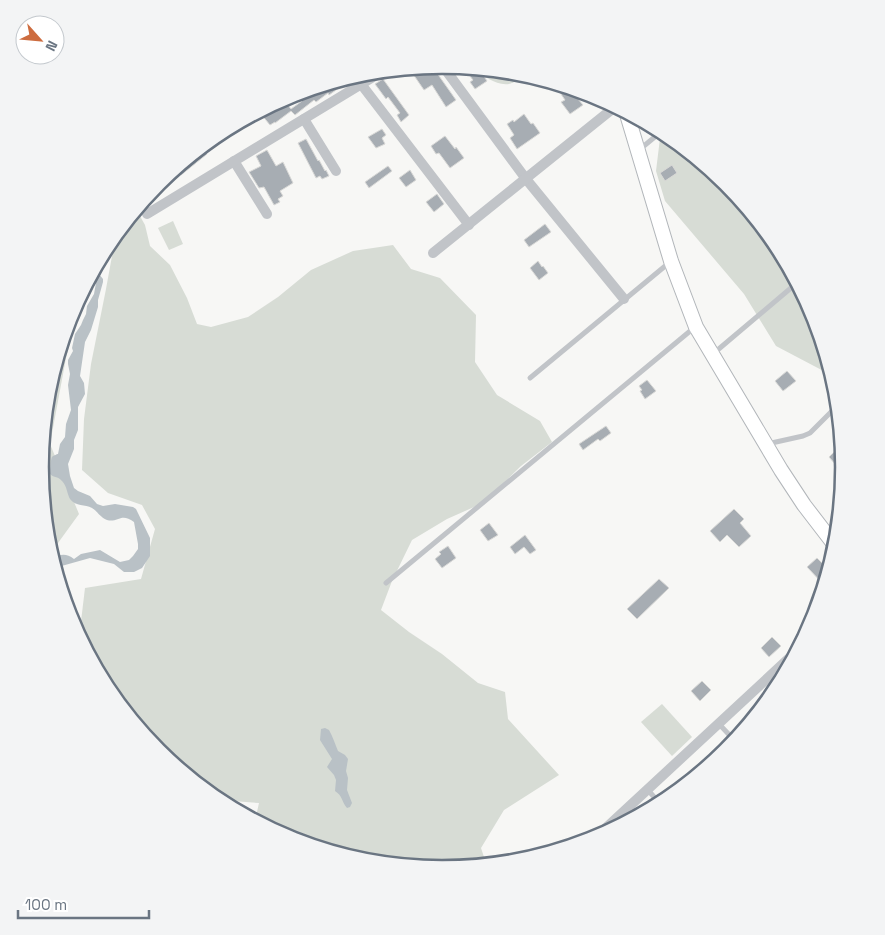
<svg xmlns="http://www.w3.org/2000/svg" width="885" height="935" font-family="'Space Grotesk',sans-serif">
<rect width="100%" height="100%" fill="#f7f7f5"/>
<!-- green -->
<g fill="#d7dcd5">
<path d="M 475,68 L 521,73 C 512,95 486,80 475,68 Z"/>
<polygon points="661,130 666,133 727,183 777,244 814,314 833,376 776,346 744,294 665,201 656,171"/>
<polygon points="136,209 145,225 150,246 170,265 187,298 197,324 211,327 248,317 278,297 311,270 353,251 393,245 411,269 440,278 476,315 475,362 497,395 540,421 552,442 521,466 483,503 447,519 412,540 392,581 381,610 409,632 442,654 478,683 505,692 508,719 559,775 504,810 481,848 487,866 442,870 364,862 288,839 255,821 259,803 219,800 208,793 158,752 108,691 79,638 85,588 141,579 155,529 142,505 108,493 82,470 84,419 91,364 106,289 116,234"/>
<polygon points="173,221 183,244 169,250 158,228"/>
<polygon points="79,298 80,304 66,358 50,444 79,514 50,554 48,546 40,467 48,389 71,313"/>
<polygon points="662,704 692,737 672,756 641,722"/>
</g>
<!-- water -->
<g fill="#b9c1c6">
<path d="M 102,255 C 103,264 103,264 95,269 L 103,279 L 103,282 L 98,300 L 98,307 L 91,330 L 85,342 L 80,376 L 84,383 L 85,394 L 78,407 L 78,430 L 74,440 L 74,449 L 68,464 L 70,476 L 74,488 L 78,491 L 90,496 L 97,504 L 103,506 L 115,504 L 133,507 L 136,509 L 150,538 L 150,556 L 142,568 L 134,572 L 124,572 L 114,564 L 90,558 L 58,567 L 56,572 L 52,559 C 60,554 66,553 74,559 L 81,554 L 100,550 L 120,562 L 129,560 L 133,556 L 138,549 L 138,544 L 134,522 C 121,512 118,523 107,520 C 101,518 97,511 92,508 C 85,504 76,507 70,499 C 67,494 67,486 62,481 C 58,476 53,478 49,473 C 50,470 51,458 52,457 C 53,456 57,454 58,454 L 60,444 L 65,437 L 66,424 L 71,410 L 68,385 L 70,374 L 68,364 L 68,360 L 73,351 L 72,348 L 75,334 L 81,325 L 83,320 L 86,314 L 87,306 L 94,294 L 96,283 L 94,279 L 90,277 Z"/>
<path d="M 325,728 L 329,730 C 333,737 335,744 338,751 L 345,755 L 348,759 L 346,771 L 348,778 L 347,790 L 352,803 L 350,807 L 347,808 C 341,801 343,796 335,791 L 336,780 L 334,775 L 327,767 L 332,759 L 320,740 L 321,729 Z"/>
</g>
<!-- building -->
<g fill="#a7adb3" stroke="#d9d9d7">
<polygon points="432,66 456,100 446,107 432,85 424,90 413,74 423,67"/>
<polygon points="463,67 479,69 487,81 475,89 470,82 473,80"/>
<polygon points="353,76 354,77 329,95 328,93 316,102 314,100 295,115 291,111 275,123 275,122 270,125 261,114 277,102 282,108 287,104 291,109 302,101 300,99 317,87"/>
<polygon points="383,79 409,115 401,122 397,115 400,113 388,97 386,99 375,84"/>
<polygon points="541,79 587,93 578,99 583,105 570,114 561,102 565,100 555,85 549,89"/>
<polygon points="524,114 531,124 533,123 540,133 517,149 510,138 514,135 507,124 513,120 514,122"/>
<polygon points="382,129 386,135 382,138 385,144 376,148 368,137"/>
<polygon points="445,136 455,149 456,147 464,158 450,168 439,153 436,154 431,146"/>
<polygon points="306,139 318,161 319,160 325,171 326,170 329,176 322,179 320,176 316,178 298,143"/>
<polygon points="203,148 207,154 181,175 177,169"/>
<polygon points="267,150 276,166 283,162 293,183 280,191 283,196 278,199 280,202 274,205 264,187 259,188 249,172 261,166 256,156"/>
<polygon points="672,165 677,173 665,181 660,173"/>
<polygon points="388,166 392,171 369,188 365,182"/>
<polygon points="410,170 416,180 406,187 399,178"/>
<polygon points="437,194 444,204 434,212 426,202"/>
<polygon points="545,224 551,232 529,247 524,240"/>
<polygon points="538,261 542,267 543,266 548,273 539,280 530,268"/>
<polygon points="787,371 796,381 783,391 775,381"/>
<polygon points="647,380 656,391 645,399 640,391 642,390 639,386"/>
<polygon points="606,426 611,433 600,441 598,439 583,450 579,444"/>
<polygon points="834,452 845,463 843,491 834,482 843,473 829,457"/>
<polygon points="734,509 744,519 740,523 751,536 739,547 727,535 720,542 710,531"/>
<polygon points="489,523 498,535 488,541 480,530"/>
<polygon points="525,535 536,550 530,554 524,547 515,554 510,547"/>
<polygon points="448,546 456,558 442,568 435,559 441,554 439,552"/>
<polygon points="817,558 830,571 825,586 807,567"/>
<polygon points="659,579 669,588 637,619 627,609"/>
<polygon points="772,637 781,646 769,657 761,648"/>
<polygon points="702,681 711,690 700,701 691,691"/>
</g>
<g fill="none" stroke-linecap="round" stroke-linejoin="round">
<!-- secondary casing -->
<g stroke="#b2b6ba" stroke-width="16">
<polyline id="secondary" points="626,111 671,261 696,327 781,470 804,505 837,548"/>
</g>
<!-- lane -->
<g stroke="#c1c4c8" stroke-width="5">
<polyline points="639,150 662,131"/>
<polyline points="714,353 798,282"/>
<polyline points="530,378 670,262"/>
<polyline points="767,444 803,436 810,433 839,404"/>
<polyline points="386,583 695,327"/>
<polyline points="719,724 736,742"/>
<polyline points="648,790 661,805"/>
</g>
<!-- street -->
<g stroke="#c1c4c8" stroke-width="10">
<polyline points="442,65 526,179 624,299"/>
<polyline points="361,84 469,225"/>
<polyline points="304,119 336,171"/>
<polyline points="234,161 267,214"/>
<polyline points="147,214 383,71"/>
<polyline points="433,253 616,106"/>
<polyline points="593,840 799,649"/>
</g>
<!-- secondary -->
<use href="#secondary" stroke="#fff" stroke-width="14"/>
</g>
<!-- crop -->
<path d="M0 0H885V935H0ZM49 467a393 393 0 1 1 786 0a393 393 0 1 1-786 0Z" fill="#f3f4f5" fill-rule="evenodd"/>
<path fill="none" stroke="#6a7582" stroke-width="2.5" d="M49 467a393 393 0 1 1 786 0a393 393 0 1 1-786 0Z"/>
<!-- north arrow -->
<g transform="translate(40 40) rotate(117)"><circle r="24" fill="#ffffff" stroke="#c3c8cd"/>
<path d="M0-4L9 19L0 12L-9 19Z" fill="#cd6c3f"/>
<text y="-8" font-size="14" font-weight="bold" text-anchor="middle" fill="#6a7582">N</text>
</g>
<!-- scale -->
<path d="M18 910v8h131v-8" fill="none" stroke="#6a7582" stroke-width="2.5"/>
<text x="25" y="910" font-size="15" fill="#6a7582" stroke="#ffffff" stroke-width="4" paint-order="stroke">100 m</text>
</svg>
